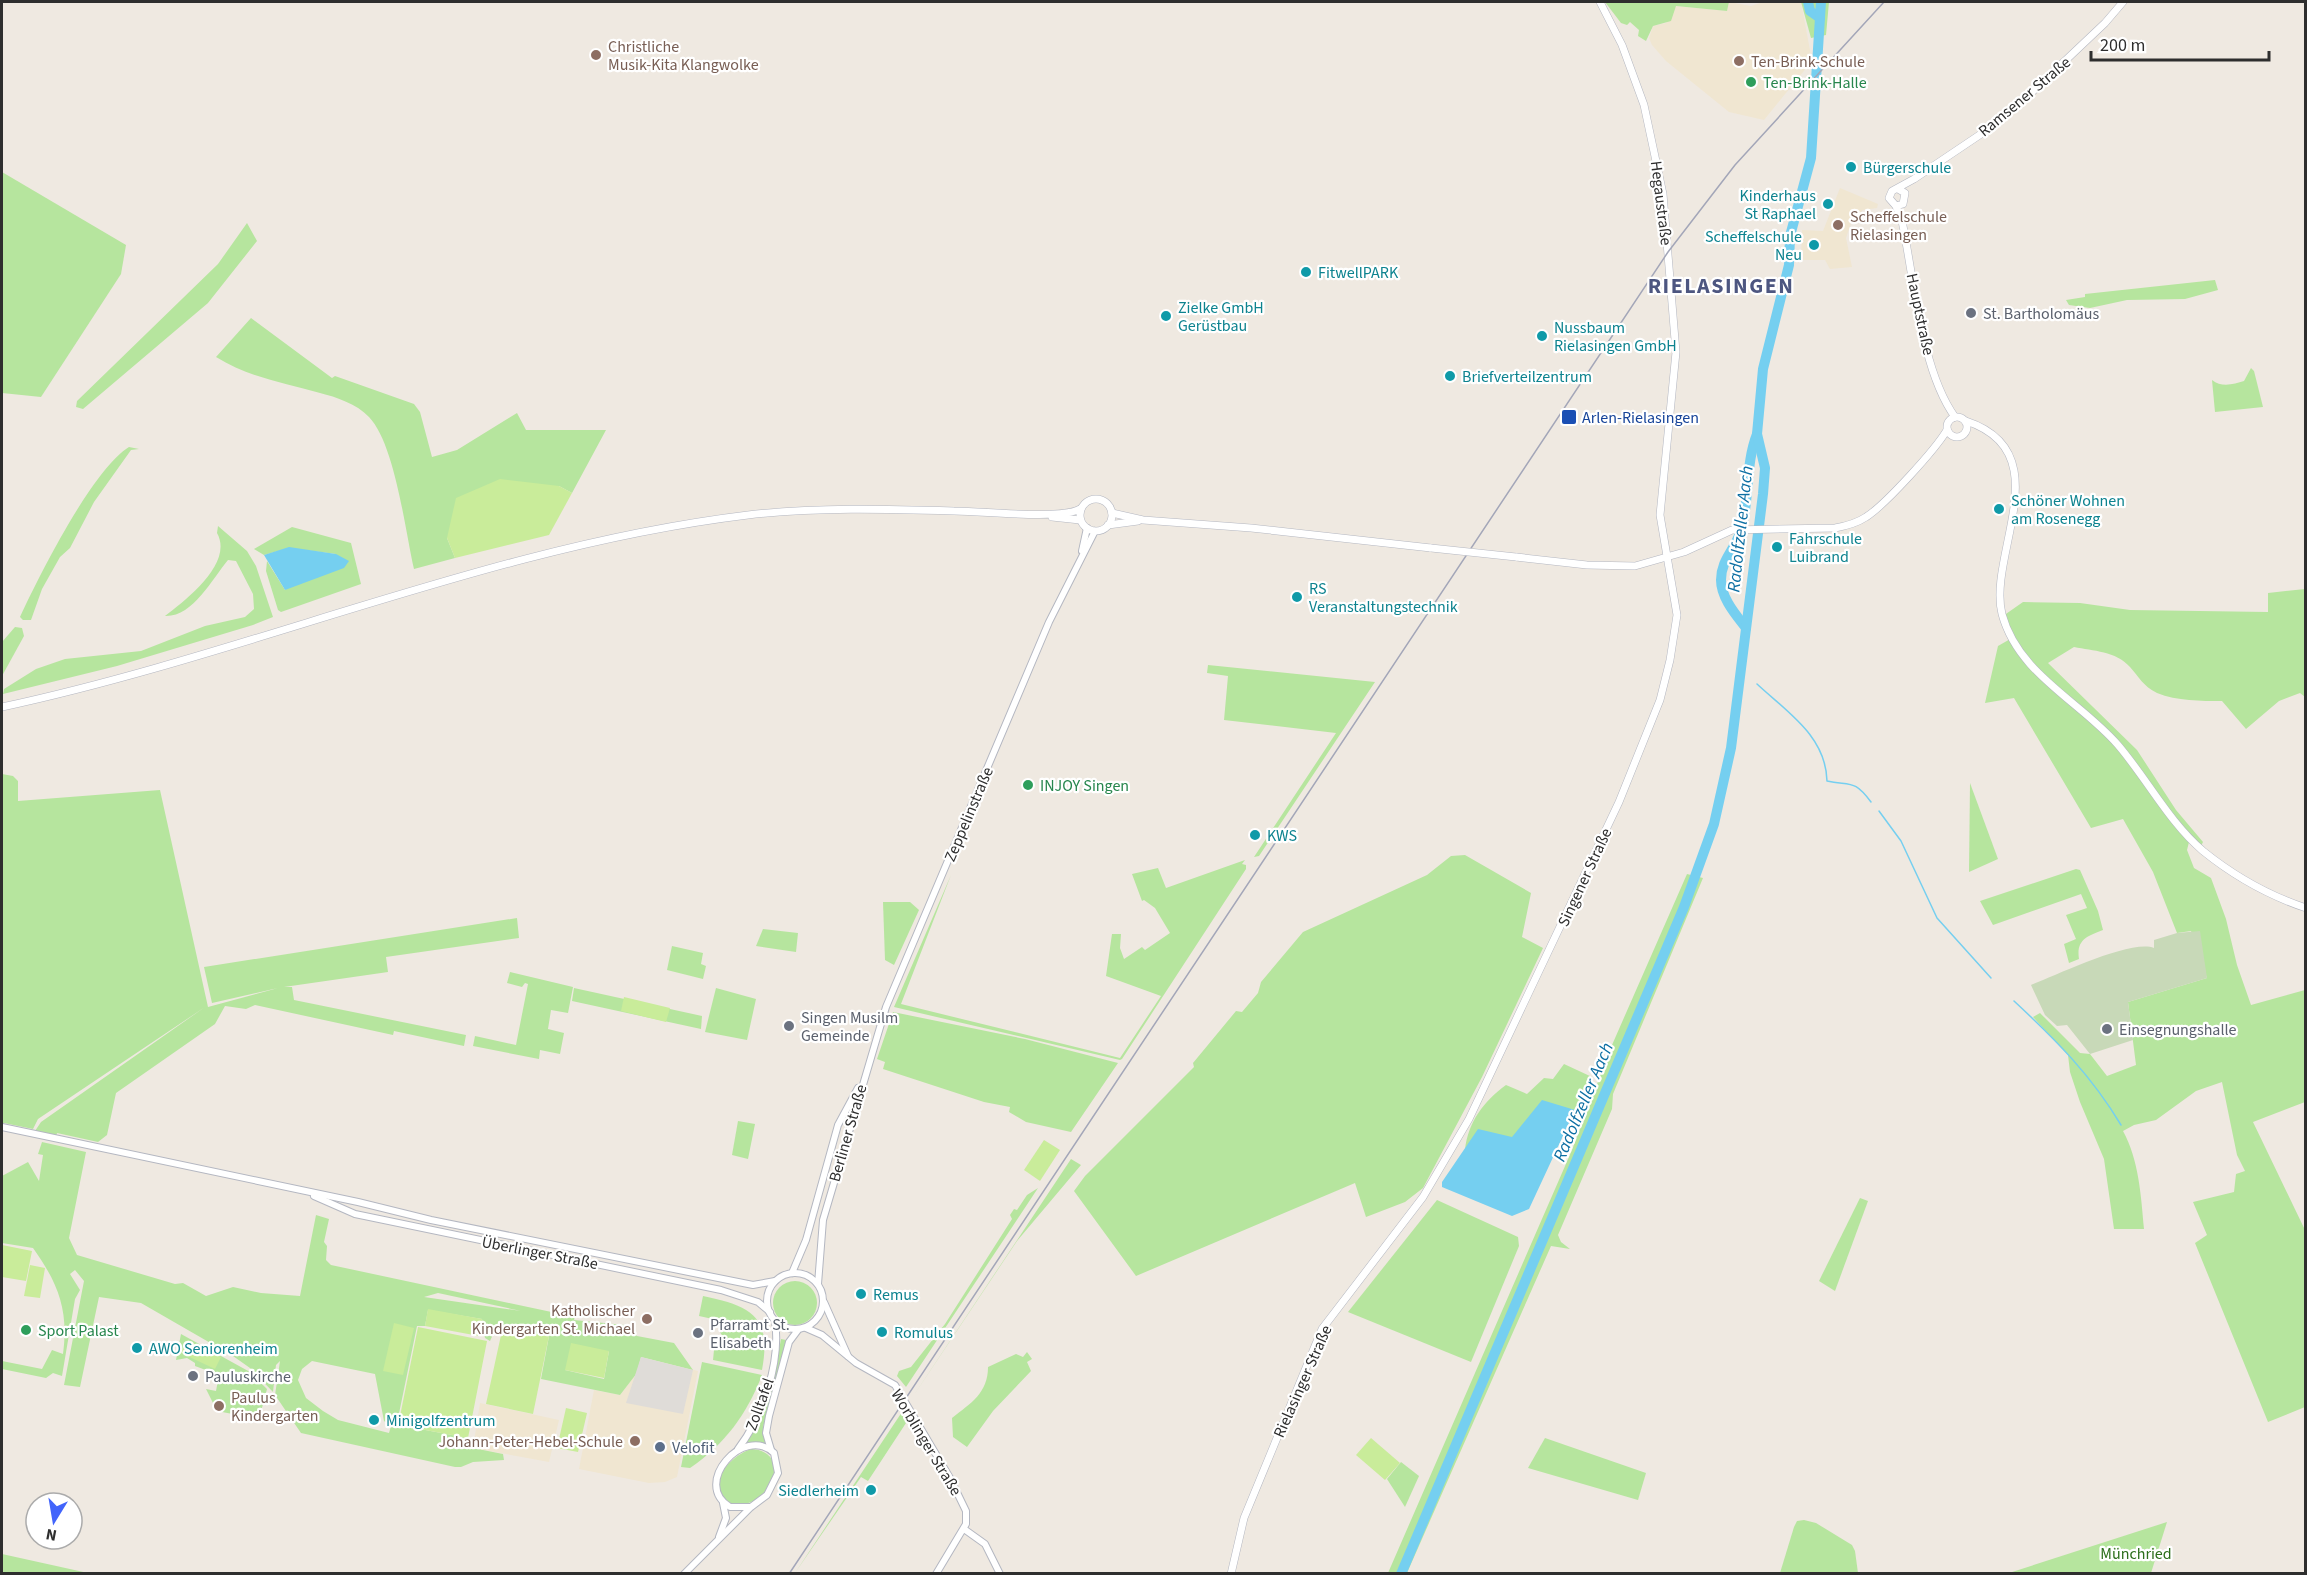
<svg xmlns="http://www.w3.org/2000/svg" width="2307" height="1575" font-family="'Source Sans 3',sans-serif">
<rect width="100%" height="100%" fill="#efe9e1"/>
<!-- education -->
<g fill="#f0e6d1">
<polygon points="1729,2 1751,6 1763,2 1801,2 1812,61 1764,120 1729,112 1666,61 1652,45 1649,38 1653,26 1666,23 1676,6 1727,11"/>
<polygon points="1840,188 1878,204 1877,208 1863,210 1852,220 1846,238 1852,267 1830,269 1825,260 1801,260 1802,230 1823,231"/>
<polygon points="641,1357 698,1371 677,1477 665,1482 649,1483 579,1469 594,1390 620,1395 637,1373"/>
<polygon points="480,1403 559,1420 549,1462 473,1448"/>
</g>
<!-- green -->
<g fill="#b6e59e" fill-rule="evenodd">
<polygon points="1605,2 1729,2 1727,11 1676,6 1671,21 1653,26 1646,41 1638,36 1639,30 1630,22 1627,25 1621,23"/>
<polygon points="1801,2 1829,2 1826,35 1811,38"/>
<polygon points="2,172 126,245 121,274 41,397 2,393"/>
<polygon points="247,223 257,241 208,303 83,409 76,407 77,401 218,264"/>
<polygon points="2215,280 2218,290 2185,299 2127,300 2090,308 2069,305 2066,300 2085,297 2085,294"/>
<path d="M 251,318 L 332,378 L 335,376 L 414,404 L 420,412 L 432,457 L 457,450 L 517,413 L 526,430 L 606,430 L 572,493 L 559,486 L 447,538 L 455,558 L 414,569 C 405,530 395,444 369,417 C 357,404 336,397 320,393 C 284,383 248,377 216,357 Z"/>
<path d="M 2251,368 L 2254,371 L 2263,407 L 2215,412 L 2212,380 C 2222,388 2234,384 2244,381 Z"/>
<path d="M 129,447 L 139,449 L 131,450 L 94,502 L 70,548 L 60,557 L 42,589 L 31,620 L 23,620 L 20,617 C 39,576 92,470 129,447 Z"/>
<path d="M 218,526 L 247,551 L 256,566 L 273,617 L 253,625 L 117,666 L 3,694 L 4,689 L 36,669 L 65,659 L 141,651 L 205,626 L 245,617 L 254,609 L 253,594 L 236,561 L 228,560 C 212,579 193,617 165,616 C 186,600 234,563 217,533 Z"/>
<polygon points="292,527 351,543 361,584 281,612 278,610 266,571 267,561 285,590 336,554 289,548 264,555 254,549"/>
<path d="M 2305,589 L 2305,697 L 2300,693 L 2279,701 L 2246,729 L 2222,701 C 2201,701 2177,701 2157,693 C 2143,686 2139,677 2130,667 C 2116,651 2093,651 2074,647 L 2048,663 L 2137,750 L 2176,810 L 2203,842 L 2200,848 L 2190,838 L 2187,850 L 2194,868 L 2211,878 L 2226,919 L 2237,965 L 2251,1005 L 2305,990 L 2305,1102 L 2253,1122 L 2305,1230 L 2305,1407 L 2268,1422 L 2195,1243 L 2207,1235 L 2193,1202 L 2234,1192 L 2236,1174 L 2245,1171 L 2237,1155 L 2222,1082 L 2196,1091 L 2156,1120 L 2134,1125 L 2123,1131 C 2139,1160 2141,1196 2144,1229 L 2114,1229 L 2104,1159 L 2080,1102 L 2070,1072 L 2068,1055 L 2033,1017 L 2040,1013 L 2080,1053 L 2090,1054 L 2107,1076 L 2136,1065 L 2128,1002 L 2207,978 L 2191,931 L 2177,933 L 2153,872 L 2123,819 L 2091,828 L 2014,698 L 1985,703 L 1998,646 L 2012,638 L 2003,616 L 2023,602 L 2080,603 L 2130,610 L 2268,612 L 2268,593 Z"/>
<polygon points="15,627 22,628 24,636 2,676 2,642"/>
<polygon points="1208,665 1375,682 1259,856 1254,857 1336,733 1224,720 1228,676 1207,673"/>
<polygon points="2,774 13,776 18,781 18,801 160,790 208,1007 278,988 212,1003 204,967 517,918 519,938 386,957 388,972 284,987 292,987 294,1000 466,1035 464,1046 394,1031 393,1035 255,1005 246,1009 225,1006 215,1024 116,1093 107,1135 98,1142 57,1133 56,1137 35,1131 41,1122 205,1007 38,1119 33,1129 4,1123 2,1126"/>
<polygon points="1970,783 1998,859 1969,872"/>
<polygon points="1465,855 1531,893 1522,937 1543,948 1482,1077 1423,1188 1405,1202 1366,1217 1355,1183 1136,1276 1074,1191 1085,1176 1194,1067 1193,1063 1236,1011 1242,1012 1258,993 1261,982 1303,932 1427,875 1451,856"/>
<polygon points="1245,860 1242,864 1246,865 1246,869 1122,1059 1120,1060 894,1007 951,875 901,1004 1120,1058 1161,996 1106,976 1112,934 1121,934 1120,948 1124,959 1142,947 1145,950 1170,933 1155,908 1144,900 1142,901 1132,874 1158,868 1166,888"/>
<path d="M 2076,869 L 2080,870 L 2098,911 L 2103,930 C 2087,936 2076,940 2079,959 L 2069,963 L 2064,944 L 2076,939 L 2066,915 L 2087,908 L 2081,894 L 1993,925 L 1980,901 Z"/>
<polygon points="1687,874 1703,878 1613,1094 1612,1109 1558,1235 1561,1242 1570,1249 1551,1246 1407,1573 1388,1573 1572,1150 1612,1045"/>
<polygon points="883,902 910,902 919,910 894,965 885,960"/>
<polygon points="763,929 798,933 796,952 756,946"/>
<polygon points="672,946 703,953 701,964 706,966 703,979 667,970"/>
<polygon points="510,972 573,987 568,1013 551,1010 548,1029 564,1033 560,1054 540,1050 539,1059 473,1046 475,1036 516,1045 528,984 525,983 522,987 507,983"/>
<polygon points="574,988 702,1016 701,1029 572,1001"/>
<polygon points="716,988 756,999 747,1040 705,1032"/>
<polygon points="893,1012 1025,1039 1118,1063 1071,1132 1026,1122 1009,1112 1010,1107 984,1102 883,1069 885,1062 877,1059"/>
<path d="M 1564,1064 L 1592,1077 L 1589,1092 L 1579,1108 L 1512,1141 L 1465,1150 C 1468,1122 1484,1101 1506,1085 L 1527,1094 L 1544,1078 L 1553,1079 Z"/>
<polygon points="738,1121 755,1124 748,1159 732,1155"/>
<path d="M 42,1142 L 86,1152 L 69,1238 L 77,1255 L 175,1284 L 183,1283 L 206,1296 L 233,1287 L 261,1293 L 300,1296 L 316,1215 L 329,1219 L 324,1242 L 327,1246 L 326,1260 L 331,1265 L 575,1317 L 574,1320 L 624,1325 L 637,1336 L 674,1343 L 693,1370 L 641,1357 L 637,1373 L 620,1395 L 541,1379 L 549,1336 L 503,1326 L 495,1330 L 490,1341 L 485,1338 L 482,1319 L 428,1310 L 425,1326 L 417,1326 L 396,1428 L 404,1426 L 468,1438 L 473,1448 L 503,1454 L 504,1460 L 473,1462 L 461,1467 L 455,1467 L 301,1433 L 275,1395 L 280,1361 L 276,1365 L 273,1392 L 250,1368 L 233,1356 L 141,1303 L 99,1297 L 80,1387 L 64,1385 L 84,1281 L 75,1270 L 70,1274 L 80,1290 L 75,1299 L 62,1376 L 53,1373 L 46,1378 L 2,1369 L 2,1361 L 42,1369 L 52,1350 L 63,1354 C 69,1310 58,1283 33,1248 L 2,1243 L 2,1176 L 28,1162 L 39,1181 L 43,1155 L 38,1154 ZM 438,1293 L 521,1311 L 424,1297 ZM 609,1351 L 604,1379 L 565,1370 ZM 312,1361 L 375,1374 L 384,1421 L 391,1426 L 389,1433 L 338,1420 L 323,1411 L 306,1398 L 298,1380 L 302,1369 Z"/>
<polygon points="1071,1159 1081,1165 1017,1241 912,1398"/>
<polygon points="1038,1188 906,1387 897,1376 899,1371 911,1367 945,1324 1012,1219 1010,1215 1014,1209 1017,1210 1027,1195"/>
<polygon points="1860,1198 1868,1201 1835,1291 1819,1281"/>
<polygon points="1437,1200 1518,1237 1519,1246 1471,1362 1348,1312"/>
<circle cx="795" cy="1303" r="22"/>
<path d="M 703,1296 C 751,1306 772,1316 762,1370 L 713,1360 L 714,1350 L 722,1347 L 725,1341 L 720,1332 L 722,1321 L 699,1316 Z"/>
<polygon points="181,1334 250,1372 267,1389 259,1419 217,1411 206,1389 216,1391 219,1375 195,1366 195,1363 187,1358 176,1360"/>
<path d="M 781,1339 L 786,1340 L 763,1427 L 766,1445 L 745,1444 C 765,1415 775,1373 781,1339 Z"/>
<path d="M 1027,1352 L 1032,1359 L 1027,1362 L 1031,1371 L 993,1411 L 967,1447 L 953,1437 L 952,1418 C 971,1403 988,1393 988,1367 L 1016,1354 L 1023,1357 Z"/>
<path d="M 702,1362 L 762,1375 C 747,1414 725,1444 690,1468 L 681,1467 Z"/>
<polygon points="902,1412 906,1423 868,1481 861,1477 795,1573"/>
<polygon points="1545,1438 1646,1473 1638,1500 1528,1468"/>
<path d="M 752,1449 C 798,1453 764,1518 728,1502 C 699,1488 733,1453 752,1449 Z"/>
<polygon points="1401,1462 1419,1476 1405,1507 1387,1479"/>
<polygon points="1804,1520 1816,1523 1852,1545 1855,1551 1858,1573 1780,1573 1794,1527 1797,1521"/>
<polygon points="2167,1522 2151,1573 2009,1573"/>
<polygon points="2,1554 88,1573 2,1573"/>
</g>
<!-- cemetery -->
<path fill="#c8d9b8" d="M 2200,931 L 2207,978 L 2128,1002 L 2133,1040 L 2090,1054 L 2067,1025 L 2057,1026 L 2045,1015 L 2031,985 C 2057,975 2131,939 2154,948 L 2154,940 L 2177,933 Z"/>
<!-- pitch -->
<g fill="#c9ec9a">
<polygon points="500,479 559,486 572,493 549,535 455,558 447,538 456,498"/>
<polygon points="624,997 670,1008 666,1022 621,1011"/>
<polygon points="1044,1140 1060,1150 1040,1181 1024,1170"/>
<polygon points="2,1245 32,1251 26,1281 2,1277"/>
<polygon points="30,1265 45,1268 40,1298 24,1296"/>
<polygon points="428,1309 482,1319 479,1336 425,1326"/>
<polygon points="394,1323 414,1328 403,1375 383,1371"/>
<polygon points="503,1326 549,1336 533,1414 486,1404"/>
<polygon points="418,1327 487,1341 468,1438 404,1426 404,1422 399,1421"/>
<polygon points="187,1340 221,1357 215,1369 181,1353"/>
<polygon points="571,1343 609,1351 604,1378 565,1370"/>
<polygon points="566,1408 587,1413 578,1452 557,1448"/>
<polygon points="1371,1438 1400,1463 1385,1480 1356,1455"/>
</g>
<!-- plaza -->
<polygon fill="#dfdcd8" points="641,1357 693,1370 683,1414 626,1403"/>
<!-- water -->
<g fill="#75cff0">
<polygon points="289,547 336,554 349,561 344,568 285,590 264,555"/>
<polygon points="1542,1100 1575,1110 1529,1209 1512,1216 1442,1187 1442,1182 1478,1129 1512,1137"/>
</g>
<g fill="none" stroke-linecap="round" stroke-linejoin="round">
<!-- stream -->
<g stroke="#75cff0" stroke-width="1.5">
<path d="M 1757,684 C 1787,712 1826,736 1827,781 C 1851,786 1854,779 1871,802"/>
<polyline points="1879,811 1901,841 1937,918 1991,978"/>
<path d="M 2014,1001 C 2056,1040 2091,1075 2121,1125"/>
</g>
<!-- river -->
<g stroke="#75cff0" stroke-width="10">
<polyline points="1808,2 1810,11 1820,18"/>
<path d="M 1746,628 C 1736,615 1721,598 1721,580 C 1721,562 1732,552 1738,538 C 1751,505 1744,467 1757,434"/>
<polyline points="1401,1574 1684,907 1714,824 1731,748 1763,494 1765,468 1757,434 1763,369 1789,265 1790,236 1811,158 1821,2"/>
</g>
<!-- tertiary casing -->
<g stroke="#b4b7c1" stroke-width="8">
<g id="tertiary">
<polyline points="1082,551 1087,528"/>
<polyline points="2,1127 358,1202 431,1220 753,1285 775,1281"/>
<polyline points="314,1196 355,1214 721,1290 758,1302 770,1312"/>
<circle cx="795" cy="1301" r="28"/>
<polyline points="792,1273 806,1240 838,1125 858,1088"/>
<polyline points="818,1284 823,1220 886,1007 1049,622 1095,531"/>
<polyline points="824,1302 848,1356"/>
<polyline points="806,1328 822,1335 856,1363 895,1385 950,1478 966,1511 966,1524 936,1574"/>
<path d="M 738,1449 C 763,1416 781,1362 775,1321"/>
<polyline points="771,1450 766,1433 769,1416 789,1342 798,1330"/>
<polyline points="964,1529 985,1544 1000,1574"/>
<polyline points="719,1537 726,1518 723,1503"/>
<path d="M 684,1574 L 751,1507 L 767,1495 L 778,1473 L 774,1453 C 744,1424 691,1484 730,1507 L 751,1507"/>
</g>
</g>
<!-- secondary casing -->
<g stroke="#b4b7c1" stroke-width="8">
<g id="secondary">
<polyline points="1898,189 1905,193 1903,204 1896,206 1889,198 1892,191 1914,179 1981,134 2030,94 2105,23 2123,2"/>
<path d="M 1896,206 L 1902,221 C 1914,278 1921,370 1955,417"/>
<circle cx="1957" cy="427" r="10"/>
<path d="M 1966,421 C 2061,452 1987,555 2002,614 C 2018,674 2080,701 2118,745 C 2147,779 2169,822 2203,851 C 2234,876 2267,895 2306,908"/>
<circle cx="1096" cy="515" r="16"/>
<polyline points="1112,513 1143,520 1251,528 1431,548"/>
<polyline points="1052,517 1080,520"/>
<polyline points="1108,525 1138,521"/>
<path d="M 1516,557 L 1587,565 L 1635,566 L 1684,552 L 1732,530 L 1835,528 C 1846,526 1857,523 1866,517 C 1885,505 1935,450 1947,430"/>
<path d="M 2,707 C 253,653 492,546 748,515 C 816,507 886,509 954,511 C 979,511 1062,520 1080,509"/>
<polyline points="1231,1574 1244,1518 1322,1329 1423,1197 1469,1119 1619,802 1660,700 1670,660 1677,615 1660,515 1676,352 1663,194 1644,105 1622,45 1600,2"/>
</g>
</g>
<!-- tertiary -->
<use href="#tertiary" stroke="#fff" stroke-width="6"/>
<!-- secondary -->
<use href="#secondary" stroke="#fff" stroke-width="7"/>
<!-- rail -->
<polyline stroke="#a3a6b8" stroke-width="1.5" points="789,1574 1668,252 1735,165 1884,2"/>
<!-- secondary-bridge casing -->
<g stroke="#b4b7c1" stroke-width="8" stroke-linecap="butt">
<polyline id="secondary-bridge" points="1431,548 1516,557"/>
</g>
<!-- secondary-bridge -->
<use href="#secondary-bridge" stroke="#fff" stroke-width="7"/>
</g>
<!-- markers -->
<g fill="#8d6e63" stroke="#fff" stroke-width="2">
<circle cx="596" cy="55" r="6"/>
<circle cx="1739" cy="61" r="6"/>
<circle cx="1838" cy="225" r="6"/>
<circle cx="647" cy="1319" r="6"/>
<circle cx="219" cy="1406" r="6"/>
<circle cx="635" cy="1441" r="6"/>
</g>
<g fill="#2e9e5b" stroke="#fff" stroke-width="2">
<circle cx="1751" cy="82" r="6"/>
<circle cx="1028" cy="785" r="6"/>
<circle cx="26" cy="1330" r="6"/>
</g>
<g fill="#0f9aa8" stroke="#fff" stroke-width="2">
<circle cx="1851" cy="167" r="6"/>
<circle cx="1828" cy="204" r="6"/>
<circle cx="1814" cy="245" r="6"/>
<circle cx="1306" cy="272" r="6"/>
<circle cx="1166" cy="316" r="6"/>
<circle cx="1542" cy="336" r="6"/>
<circle cx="1450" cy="376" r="6"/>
<circle cx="1999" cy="509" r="6"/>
<circle cx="1777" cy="547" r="6"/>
<circle cx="1297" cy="597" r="6"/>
<circle cx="1255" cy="835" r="6"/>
<circle cx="861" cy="1294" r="6"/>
<circle cx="882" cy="1332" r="6"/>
<circle cx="137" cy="1348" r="6"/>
<circle cx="374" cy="1420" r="6"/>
<circle cx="871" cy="1490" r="6"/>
</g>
<g fill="#6b7280" stroke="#fff" stroke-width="2">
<circle cx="1971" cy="313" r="6"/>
<circle cx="789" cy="1026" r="6"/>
<circle cx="2107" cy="1029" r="6"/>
<circle cx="698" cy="1333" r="6"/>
<circle cx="193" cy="1376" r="6"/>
</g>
<rect fill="#1a4fb4" stroke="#fff" stroke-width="2" x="1561" y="409" width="16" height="16" rx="3"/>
<circle fill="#5c6f8a" stroke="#fff" stroke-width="2" cx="660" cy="1447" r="6"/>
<g text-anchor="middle" stroke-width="4.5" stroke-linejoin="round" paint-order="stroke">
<!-- education labels -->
<g font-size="16" fill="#785e54" stroke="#fff" text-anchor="start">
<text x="608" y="52">Christliche<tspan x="608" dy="18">Musik-Kita Klangwolke</tspan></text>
<text x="1751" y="67">Ten-Brink-Schule</text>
<text x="1850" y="222">Scheffelschule<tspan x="1850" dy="18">Rielasingen</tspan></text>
<text x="635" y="1316" text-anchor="end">Katholischer<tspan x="635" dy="18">Kindergarten St. Michael</tspan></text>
<text x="231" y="1403">Paulus<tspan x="231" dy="18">Kindergarten</tspan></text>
<text x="623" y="1447" text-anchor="end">Johann-Peter-Hebel-Schule</text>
</g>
<!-- leisure labels -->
<g font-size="16" fill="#27864d" stroke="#fff" text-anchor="start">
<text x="1763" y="88">Ten-Brink-Halle</text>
<text x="1040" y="791">INJOY Singen</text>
<text x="38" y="1336">Sport Palast</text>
</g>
<!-- street labels -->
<g font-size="16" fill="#2e2e2e" stroke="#fff">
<text transform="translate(2024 96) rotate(-40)" y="6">Ramsener Straße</text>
<text transform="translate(1662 203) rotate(83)" y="6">Hegaustraße</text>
<text transform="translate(1921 314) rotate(78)" y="6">Hauptstraße</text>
<text transform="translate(968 814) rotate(-67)" y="6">Zeppelinstraße</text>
<text transform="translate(1584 877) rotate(-65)" y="6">Singener Straße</text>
<text transform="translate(847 1133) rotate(-74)" y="6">Berliner Straße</text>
<text transform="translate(540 1252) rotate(11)" y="6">Überlinger Straße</text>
<text transform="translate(1302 1381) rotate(-66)" y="6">Rielasinger Straße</text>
<text transform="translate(759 1404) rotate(-70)" y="6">Zolltafel</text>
<text transform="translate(927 1442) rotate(59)" y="6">Worblinger Straße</text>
</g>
<!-- culture labels -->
<g font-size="16" fill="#0d838f" stroke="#fff" text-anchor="start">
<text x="1863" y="173">Bürgerschule</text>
<text x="1816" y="201" text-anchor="end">Kinderhaus<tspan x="1816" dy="18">St Raphael</tspan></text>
<text x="1802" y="242" text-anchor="end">Scheffelschule<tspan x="1802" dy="18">Neu</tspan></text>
<text x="1318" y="278">FitwellPARK</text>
<text x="1178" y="313">Zielke GmbH<tspan x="1178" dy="18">Gerüstbau</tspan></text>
<text x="1554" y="333">Nussbaum<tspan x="1554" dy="18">Rielasingen GmbH</tspan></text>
<text x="1462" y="382">Briefverteilzentrum</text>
<text x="2011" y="506">Schöner Wohnen<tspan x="2011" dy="18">am Rosenegg</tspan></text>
<text x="1789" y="544">Fahrschule<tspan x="1789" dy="18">Luibrand</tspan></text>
<text x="1309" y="594">RS<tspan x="1309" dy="18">Veranstaltungstechnik</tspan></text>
<text x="1267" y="841">KWS</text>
<text x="873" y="1300">Remus</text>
<text x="894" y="1338">Romulus</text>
<text x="149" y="1354">AWO Seniorenheim</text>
<text x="386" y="1426">Minigolfzentrum</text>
<text x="859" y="1496" text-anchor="end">Siedlerheim</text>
</g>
<!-- worship labels -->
<g font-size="16" fill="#5b616d" stroke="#fff" text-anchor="start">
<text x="1983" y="319">St. Bartholomäus</text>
<text x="801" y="1023">Singen Musilm<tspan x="801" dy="18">Gemeinde</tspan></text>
<text x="2119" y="1035">Einsegnungshalle</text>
<text x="710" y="1330">Pfarramt St.<tspan x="710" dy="18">Elisabeth</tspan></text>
<text x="205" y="1382">Pauluskirche</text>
</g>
<!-- transit labels -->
<g font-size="16" fill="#164399" stroke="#fff" text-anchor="start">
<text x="1582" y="423">Arlen-Rielasingen</text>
</g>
<!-- service labels -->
<g font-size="16" fill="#4e5e75" stroke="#fff" text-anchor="start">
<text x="672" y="1453">Velofit</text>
</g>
<!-- park labels -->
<g font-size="16" fill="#2c6e1b" stroke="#fff">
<text x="2136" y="1559">Münchried</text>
</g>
<!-- water labels -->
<g font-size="18" font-style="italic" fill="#0d6fa3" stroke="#fff">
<text transform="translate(1740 529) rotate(-84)" y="6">Radolfzeller Aach</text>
<text transform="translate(1583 1102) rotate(-67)" y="6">Radolfzeller Aach</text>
</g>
<!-- district labels -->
<g font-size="22" font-weight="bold" letter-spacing="1.5" fill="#4d5680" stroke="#fff">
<text x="1721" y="293">RIELASINGEN</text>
</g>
</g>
<!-- border -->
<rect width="2307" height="1575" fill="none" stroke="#2e2e2e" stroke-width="6"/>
<!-- north arrow -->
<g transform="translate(54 1521) rotate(191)"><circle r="28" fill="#ffffff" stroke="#ababab" stroke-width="1.5"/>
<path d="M0-4.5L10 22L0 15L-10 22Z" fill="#4264fb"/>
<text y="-9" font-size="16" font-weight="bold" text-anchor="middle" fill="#2e2e2e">N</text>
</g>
<!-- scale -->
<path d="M2091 51v9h178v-9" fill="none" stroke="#2e2e2e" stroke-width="3"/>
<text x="2100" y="51" font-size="18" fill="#2e2e2e" stroke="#ffffff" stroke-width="4.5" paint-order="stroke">200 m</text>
</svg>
